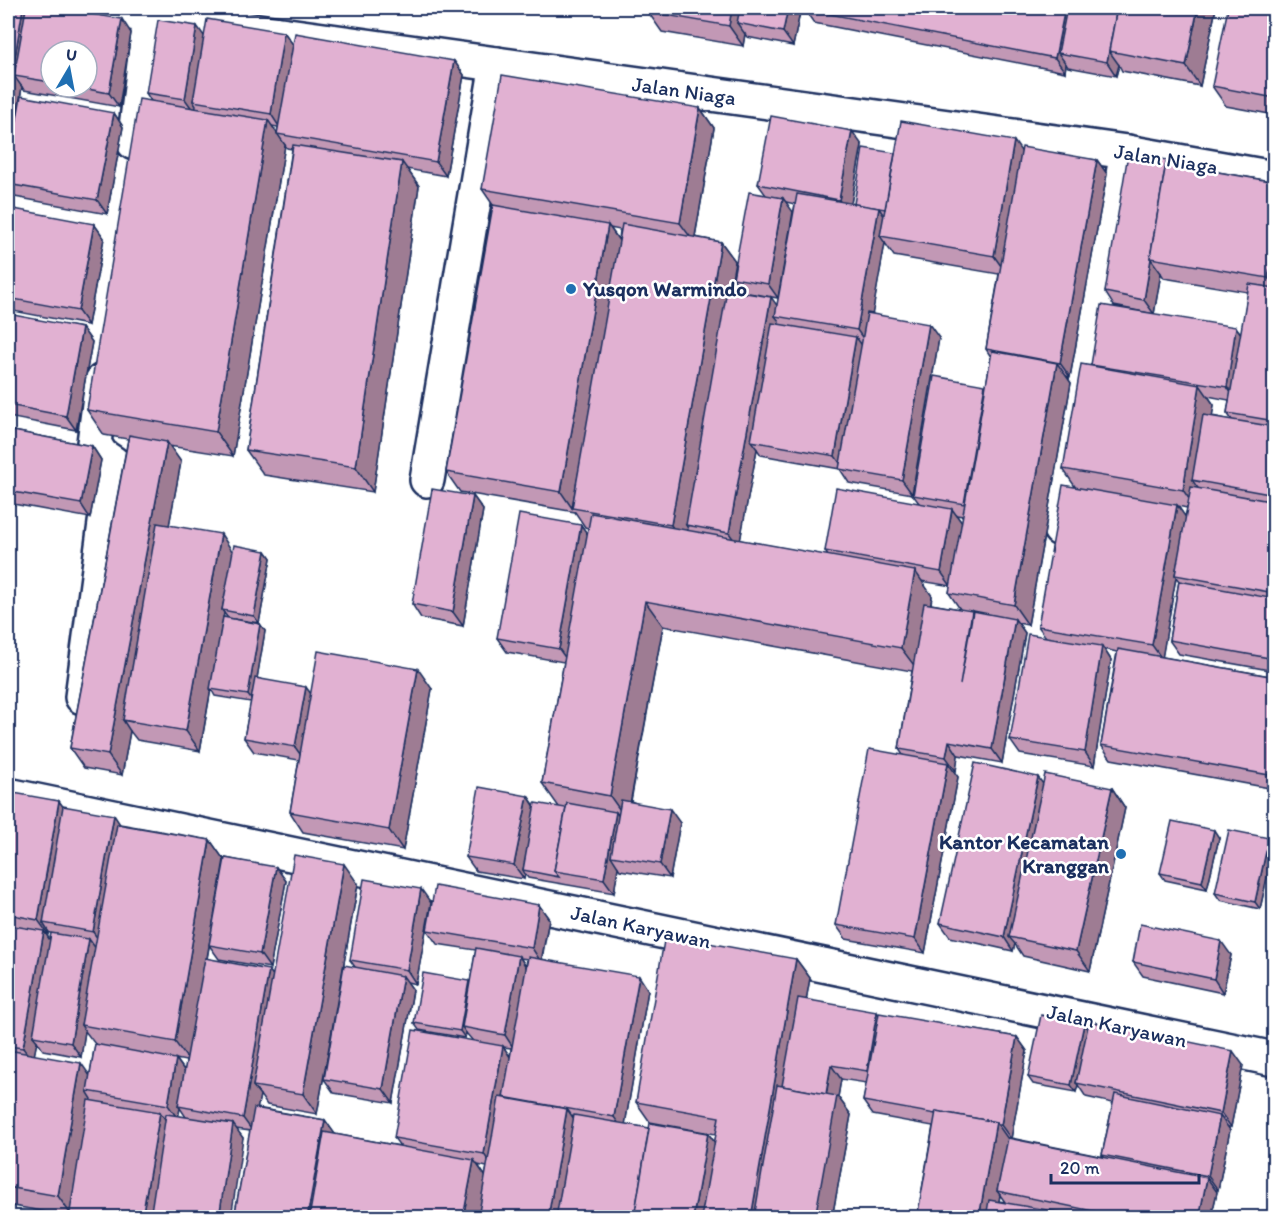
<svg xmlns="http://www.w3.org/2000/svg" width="1282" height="1225" font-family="Itim,sans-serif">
<rect width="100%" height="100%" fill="#fff"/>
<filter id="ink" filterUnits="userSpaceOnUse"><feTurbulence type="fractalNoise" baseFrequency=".0167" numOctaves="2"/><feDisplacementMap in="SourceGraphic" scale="12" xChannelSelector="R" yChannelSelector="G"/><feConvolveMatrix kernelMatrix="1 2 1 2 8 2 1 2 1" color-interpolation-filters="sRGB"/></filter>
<g filter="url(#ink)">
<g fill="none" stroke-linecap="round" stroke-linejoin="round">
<!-- minor casing -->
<g stroke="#1b2f5e" stroke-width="38">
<g id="minor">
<polyline points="94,8 1127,152 1274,178"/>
<polyline points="134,143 150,17"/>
<polyline points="427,480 497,64"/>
<polyline points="1060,529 1127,152"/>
<polyline points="82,697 113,463 101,455 94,443 102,381"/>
<polyline points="8,795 1274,1059"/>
</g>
</g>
<!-- minor -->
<use href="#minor" stroke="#fff" stroke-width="33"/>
</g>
<!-- wall -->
<g fill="#c298b5" stroke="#1b2f5e" stroke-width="1.5" fill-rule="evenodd">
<path d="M 8,8 L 23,8 L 25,11 L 131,33 L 119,107 L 24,90 L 22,87 L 13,137 L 8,136 ZM 51,51 L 87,87 L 51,87 Z"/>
<polygon points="635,8 801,8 793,46 747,37 745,34 743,46 662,32 648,12 648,10"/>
<polygon points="1216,8 1200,86 1122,71 1119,65 1116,76 1068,67 1066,64 1065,72 814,23 804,9"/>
<polygon points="1275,8 1275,115 1226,106 1212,86"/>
<path d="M 284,32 L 293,45 L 454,61 L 464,75 L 446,176 L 407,169 L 419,186 L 373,492 L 264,475 L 246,450 L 292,149 L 287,148 L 285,145 L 233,456 L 169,446 L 181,462 L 169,525 L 233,552 L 266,551 L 271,558 L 259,623 L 228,618 L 224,613 L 223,617 L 260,624 L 265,631 L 257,678 L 310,694 L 432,689 L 403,850 L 303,832 L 290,812 L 299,760 L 254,752 L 244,738 L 251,702 L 215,696 L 211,689 L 200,751 L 137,740 L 130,731 L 122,775 L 84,768 L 70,748 L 128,439 L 104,435 L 87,410 L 151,101 L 146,93 L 204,36 ZM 272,126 L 278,127 L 277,133 Z"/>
<path d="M 700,108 L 714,128 L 695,237 L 721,242 L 735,261 L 730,290 L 777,306 L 795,204 L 786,202 L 778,298 L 743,292 L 733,278 L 766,195 L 758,184 L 862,145 L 851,203 L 854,204 L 895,153 L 1022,151 L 1097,160 L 1107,174 L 1070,377 L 1066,376 L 1071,383 L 1028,625 L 1018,623 L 1025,633 L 1002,763 L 958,755 L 956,771 L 953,771 L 958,777 L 925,953 L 846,939 L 836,925 L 903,755 L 899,749 L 912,671 L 663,626 L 631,801 L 680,823 L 670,878 L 620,870 L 618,867 L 614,893 L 528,878 L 525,874 L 524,879 L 476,871 L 466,857 L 528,796 L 535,806 L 559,807 L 542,783 L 564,662 L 507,652 L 497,638 L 581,525 L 587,534 L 588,528 L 585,527 L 575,512 L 460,492 L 446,472 L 493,205 L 482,189 ZM 610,228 L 620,230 L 619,240 ZM 885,243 L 894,256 L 999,274 L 986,349 L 991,357 L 986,386 L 913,495 L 919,503 L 825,551 L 828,556 L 740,540 L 757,449 L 761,455 L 840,469 L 849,483 L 912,494 L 939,338 L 872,314 ZM 956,515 L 963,516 L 949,593 L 960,609 L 931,604 L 932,596 L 921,581 L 951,586 L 962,523 Z"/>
<polygon points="114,113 123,127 107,214 15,197 8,187 8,170"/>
<path d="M 1171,164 L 1275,182 L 1275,671 L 1179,654 L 1169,640 L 1179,581 L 1176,577 L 1162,657 L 1275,677 L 1275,789 L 1111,759 L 1101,745 L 1117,652 L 1104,649 L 1111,660 L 1094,766 L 1020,754 L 1010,740 L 1046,637 L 1038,626 L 1076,488 L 1063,469 L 1092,366 L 1091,365 L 1236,327 L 1241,334 L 1248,292 L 1164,278 L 1161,273 L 1154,314 L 1114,306 L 1105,292 ZM 1208,396 L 1229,400 L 1227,413 L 1232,420 L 1212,416 L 1214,405 ZM 1178,506 L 1187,508 L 1185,517 Z"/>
<polygon points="94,224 104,238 88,325 8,310 8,243"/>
<polygon points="8,316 82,328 92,342 76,430 8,417"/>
<polygon points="8,430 92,446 101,460 90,518 8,503"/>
<polygon points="473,496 483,510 463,626 421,618 412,604"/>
<polygon points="1043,783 1112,788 1125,808 1090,971 1023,956 1015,944 1013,951 950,937 940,923"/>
<path d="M 8,795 L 59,801 L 63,807 L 120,824 L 210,840 L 224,860 L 207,959 L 273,974 L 358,884 L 317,1114 L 267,1105 L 260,1095 L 257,1108 L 325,1120 L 334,1134 L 400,1146 L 394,1138 L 472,1040 L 466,1033 L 465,1038 L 419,1030 L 414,1023 L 470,983 L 476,950 L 437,944 L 427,930 L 539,905 L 549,919 L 542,959 L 648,990 L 625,1124 L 649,1128 L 708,1133 L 715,1143 L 716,1134 L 650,1122 L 636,1102 L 796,959 L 810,978 L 806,1000 L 879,1014 L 1017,1037 L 1027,1051 L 1011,1138 L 1104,1157 L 1102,1155 L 1113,1103 L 1086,1097 L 1078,1085 L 1076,1092 L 1033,1084 L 1028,1077 L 1087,1029 L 1243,1065 L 1231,1127 L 1228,1127 L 1230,1130 L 1218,1190 L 1214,1190 L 1217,1192 L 1211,1218 L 1068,1218 L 1062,1216 L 917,1218 L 933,1126 L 873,1115 L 863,1101 L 867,1083 L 841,1079 L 838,1097 L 851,1115 L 832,1218 L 234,1218 L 250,1131 L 236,1129 L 243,1138 L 69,1216 L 8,1205 ZM 48,931 L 51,934 L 50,940 L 45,933 L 48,934 ZM 520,958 L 527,959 L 526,966 ZM 85,1031 L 95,1044 L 90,1074 L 34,1055 L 37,1041 L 43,1050 L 81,1057 ZM 503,1047 L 511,1048 L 510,1056 ZM 176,1059 L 186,1061 L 185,1071 ZM 180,1108 L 186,1117 L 178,1116 ZM 478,1165 L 487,1167 L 485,1176 ZM 1000,1195 L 1005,1202 L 999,1201 Z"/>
<polygon points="1219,838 1207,889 1165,880 1160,873"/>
<polygon points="1269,838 1274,846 1260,909 1220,900 1215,893"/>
<polygon points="276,867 286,881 270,968 219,959 209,945"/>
<polygon points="431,903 416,984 407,982 413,990 393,1103 334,1093 324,1079 355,967 350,960"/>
<polygon points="1231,955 1223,993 1143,976 1133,962"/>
</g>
<!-- shaded-wall -->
<g fill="#9e7c93" stroke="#1b2f5e" stroke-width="1.5">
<polygon points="23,8 33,22 14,76 22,87 13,137 8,130 8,98"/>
<polygon points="732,8 750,8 737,23 745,34 743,46 729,26"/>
<polygon points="788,8 801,8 793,46 783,32"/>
<polygon points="1065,8 1077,8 1058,53 1066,64 1065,72 1055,58"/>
<polygon points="1198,8 1216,8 1200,86 1186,66"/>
<polygon points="122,19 131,33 119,107 109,93"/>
<polygon points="197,26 207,40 193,101 196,106 195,113 185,99"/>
<polygon points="284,32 294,46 280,128 271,114"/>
<polygon points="1109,51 1119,65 1116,76 1107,62"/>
<polygon points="454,61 464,75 446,176 436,162"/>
<polygon points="700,108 714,128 694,242 680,223"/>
<polygon points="114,113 123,127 107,214 97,200"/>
<polygon points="268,120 285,145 233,456 216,432"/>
<polygon points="852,131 862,145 849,214 839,200"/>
<polygon points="1014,141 1028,161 1008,276 994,256"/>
<polygon points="1097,160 1107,174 1070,377 1060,363"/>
<polygon points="402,162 419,186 373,492 356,467"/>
<polygon points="783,198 793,212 778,298 768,284"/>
<polygon points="879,208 888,222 880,236 885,243 867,344 857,330"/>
<polygon points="94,224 104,238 88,325 78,311"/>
<polygon points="608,225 622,245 572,508 561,492"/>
<polygon points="721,242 735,261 689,526 686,525 688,529 685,545 671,525"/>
<polygon points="1275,242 1275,286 1268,278"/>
<polygon points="1151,259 1161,273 1154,314 1144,300"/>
<polygon points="771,297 781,311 775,316 779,321 758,442 751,441 757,449 739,547 729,533"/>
<polygon points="929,324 939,338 912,494 902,480"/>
<polygon points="1236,327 1246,341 1237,401 1227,387"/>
<polygon points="82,328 92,342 76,430 66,416"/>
<polygon points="856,337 866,351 845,470 835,456"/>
<polygon points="1057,363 1071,383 1028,625 1014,605"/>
<polygon points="1200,385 1214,405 1201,482 1192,480 1200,491 1196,509 1183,490"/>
<polygon points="167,442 181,462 132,722 123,720 130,731 122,775 108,755"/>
<polygon points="92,446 101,460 90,518 81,504"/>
<polygon points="473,496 483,510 463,626 453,612"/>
<polygon points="1177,505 1187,519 1175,575 1176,577 1162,659 1152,645"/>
<polygon points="952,509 962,523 951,586 941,572"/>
<polygon points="581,525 591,539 569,663 559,649"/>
<polygon points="221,534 234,554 222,610 224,613 200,751 186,731"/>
<polygon points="266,551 271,558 259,623 254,616"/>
<polygon points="915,571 932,596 919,672 901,648"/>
<polygon points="645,601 663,626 627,820 610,796"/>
<polygon points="972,611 981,625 960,685"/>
<polygon points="1015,619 1025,633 1002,763 992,749"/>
<polygon points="260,624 265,631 253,702 248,695"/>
<polygon points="1102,646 1111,660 1094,766 1085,752"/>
<polygon points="418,669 432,689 403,850 389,830"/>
<polygon points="306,687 316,701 305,761 295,747"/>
<polygon points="949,741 958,755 956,771 946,757"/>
<polygon points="948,763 958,777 925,953 915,939"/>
<polygon points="1038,777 1048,791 1009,937 1015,944 1013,951 1004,937"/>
<polygon points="1112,788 1125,808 1090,971 1076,951"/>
<polygon points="528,796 537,810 523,870 525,874 524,879 514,865"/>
<polygon points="59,801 69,815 43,923 48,931 48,934 38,920"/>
<polygon points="670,809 680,823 670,878 660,864"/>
<polygon points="616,812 626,826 611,856 618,867 614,893 604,879"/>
<polygon points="114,815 123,829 103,946 93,932"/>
<polygon points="1214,830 1219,838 1207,889 1202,882"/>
<polygon points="1269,838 1274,846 1260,909 1255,902"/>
<polygon points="210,840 224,860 189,1061 175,1042"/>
<polygon points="344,864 358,884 317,1114 303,1094"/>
<polygon points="276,867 286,881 270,968 260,954"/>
<polygon points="421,889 431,903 416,984 407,970"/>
<polygon points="539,905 549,919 541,962 532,948"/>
<polygon points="44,931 53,945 33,1036 37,1041 33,1062 23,1048"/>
<polygon points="89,939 99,953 81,1025 85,1031 81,1057 71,1043"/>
<polygon points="1221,941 1231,955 1223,993 1214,979"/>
<polygon points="519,956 528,970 514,1049 505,1035"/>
<polygon points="796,959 810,978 768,1218 751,1218"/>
<polygon points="269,970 279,984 253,1086 260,1095 253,1132 243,1118"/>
<polygon points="403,976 413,990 393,1103 383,1089"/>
<polygon points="639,976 648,990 624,1131 614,1117"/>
<polygon points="469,981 474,989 462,1027 466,1033 465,1038 460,1031"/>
<polygon points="877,1012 887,1026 877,1085 867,1071"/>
<polygon points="1084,1024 1089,1031 1076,1083 1078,1085 1076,1092 1071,1085"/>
<polygon points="1017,1037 1027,1051 1011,1139 1001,1125"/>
<polygon points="503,1046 512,1060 493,1168 484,1154"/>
<polygon points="1233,1051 1243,1065 1231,1127 1221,1113"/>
<polygon points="176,1059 186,1073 178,1106 180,1108 178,1119 168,1105"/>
<polygon points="81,1063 95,1083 87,1091 92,1099 72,1216 58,1196"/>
<polygon points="831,1065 841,1079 838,1097 851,1115 832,1218 815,1218 826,1097"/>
<polygon points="567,1109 581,1129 565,1218 548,1218"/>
<polygon points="160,1112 170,1126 155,1218 142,1218"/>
<polygon points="1220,1116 1230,1130 1218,1190 1208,1176"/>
<polygon points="325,1120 335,1134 319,1218 307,1218"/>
<polygon points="996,1122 1010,1142 997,1191 1000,1195 996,1218 979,1218"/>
<polygon points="233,1124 243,1138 231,1218 219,1218"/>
<polygon points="708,1133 722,1153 710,1218 693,1218"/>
<polygon points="474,1160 488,1180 481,1218 463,1218"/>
<polygon points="1207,1178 1217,1192 1211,1218 1199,1218"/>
<polygon points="1059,1212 1063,1218 1058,1218"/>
</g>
<!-- building -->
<g fill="#e1b1d2" stroke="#1b2f5e" stroke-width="1.5">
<polygon points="8,8 23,8 8,98"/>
<polygon points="26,8 54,8 122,19 109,93 77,87 87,87 87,51 51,51 51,82 14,76"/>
<polygon points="649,8 732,8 729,26 648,12"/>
<polygon points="740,8 788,8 783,32 737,23"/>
<polygon points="804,8 1065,8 1055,58 804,9"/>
<polygon points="1067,8 1117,8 1107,62 1058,53"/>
<polygon points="1117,8 1198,8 1186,66 1109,51"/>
<polygon points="1228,8 1275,8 1275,98 1212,86"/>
<polygon points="207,19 284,32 271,114 193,101"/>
<polygon points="158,20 197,26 185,99 146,93"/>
<polygon points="295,33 454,61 436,162 277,134"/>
<polygon points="502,75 700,108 680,223 482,189"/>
<polygon points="21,96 114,113 97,200 8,184 8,170"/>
<polygon points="139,99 268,120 216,432 87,410"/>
<polygon points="771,116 852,131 839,200 758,184"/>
<polygon points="901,121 1014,141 994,256 880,236"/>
<polygon points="293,145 402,162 356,467 246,450"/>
<polygon points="1022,147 1097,160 1060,363 986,349"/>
<polygon points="863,148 895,153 885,209 854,204"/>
<polygon points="1128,154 1168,160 1167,164 1166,163 1150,258 1151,259 1144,300 1105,292"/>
<polygon points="1166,163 1275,182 1275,242 1268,278 1150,258"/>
<polygon points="749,192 783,198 768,284 733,278"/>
<polygon points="797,194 879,208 857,330 775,316"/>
<polygon points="493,205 608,225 561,492 446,472"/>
<polygon points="14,209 94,224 78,311 8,298 8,243"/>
<polygon points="622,224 721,242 671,525 572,508"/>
<polygon points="1249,284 1275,288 1275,421 1227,413"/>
<polygon points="727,290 771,297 729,533 686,525"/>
<polygon points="1101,305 1236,327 1227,387 1091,365"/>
<polygon points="867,313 929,324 902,480 839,469"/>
<polygon points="8,314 82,328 66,416 8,405"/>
<polygon points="772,323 856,337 835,456 751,441"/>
<polygon points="992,351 1057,363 1014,605 949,593"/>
<polygon points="1081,364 1200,385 1183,490 1063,469"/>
<polygon points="934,376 985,385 964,504 913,495"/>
<polygon points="1203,415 1275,427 1275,495 1192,480"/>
<polygon points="8,430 92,446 81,504 8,491"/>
<polygon points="129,435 167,442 108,755 70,748"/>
<polygon points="1063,485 1177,505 1152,645 1038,626"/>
<polygon points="1191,487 1275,502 1275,593 1175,575"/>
<polygon points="836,488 952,509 941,572 825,551"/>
<polygon points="432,489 473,496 453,612 412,604"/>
<polygon points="591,513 915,571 901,648 645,601 610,796 542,783"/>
<polygon points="519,514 581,525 559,649 497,638"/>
<polygon points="157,523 221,534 186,731 123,720"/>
<polygon points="234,545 266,551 254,616 222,610"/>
<polygon points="1179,581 1275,599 1275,659 1169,640"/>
<polygon points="924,603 972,611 960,685 973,611 1015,619 992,749 949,741 946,757 899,749"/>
<polygon points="223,617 260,624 248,695 210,689"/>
<polygon points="1028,634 1102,646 1085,752 1010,740"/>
<polygon points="1118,649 1275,677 1275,776 1101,745"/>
<polygon points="318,651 418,669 389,830 290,812"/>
<polygon points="255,678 306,687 295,747 244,738"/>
<polygon points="869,749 948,763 915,939 836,925"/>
<polygon points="975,763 1038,777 1004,937 940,923"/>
<polygon points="1045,774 1112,788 1076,951 1009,937"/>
<polygon points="479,787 528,796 514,865 466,857"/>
<polygon points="8,792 59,801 38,920 8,914"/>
<polygon points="621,800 670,809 660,864 611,856"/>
<polygon points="535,803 566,808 554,871 559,877 523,870"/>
<polygon points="567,803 616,812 604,879 554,871"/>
<polygon points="63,806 114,815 93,932 43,923"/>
<polygon points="1172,821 1214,830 1202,882 1160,873"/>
<polygon points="117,824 210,840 175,1042 81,1025"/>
<polygon points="1229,830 1269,838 1255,902 1215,893"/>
<polygon points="294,855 344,864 303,1094 253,1086"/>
<polygon points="225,858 276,867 260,954 209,945"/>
<polygon points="364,879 421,889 407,970 350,960"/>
<polygon points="435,886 539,905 532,948 427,930"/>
<polygon points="1140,924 1221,941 1214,979 1133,962"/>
<polygon points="8,925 44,931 23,1048 8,1046"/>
<polygon points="51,933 89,939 71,1043 33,1036"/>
<polygon points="665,935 796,959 751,1218 701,1218 719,1117 636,1102"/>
<polygon points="476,948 519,956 505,1035 462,1027"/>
<polygon points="528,957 639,976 614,1117 503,1097"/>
<polygon points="205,958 269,970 243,1118 178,1106"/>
<polygon points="344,965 403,976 383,1089 324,1079"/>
<polygon points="423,973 469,981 460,1031 414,1023"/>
<polygon points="798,998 877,1012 867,1071 831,1065 826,1094 782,1086"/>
<polygon points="879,1013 1017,1037 1001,1125 998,1125 996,1122 936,1111 935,1114 863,1101"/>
<polygon points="1041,1015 1084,1024 1071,1085 1028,1077"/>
<polygon points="1089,1021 1233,1051 1221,1113 1076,1083"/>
<polygon points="413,1030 503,1046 484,1154 394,1138"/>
<polygon points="95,1044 176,1059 168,1105 87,1091"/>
<polygon points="8,1050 81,1063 58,1196 8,1187"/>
<polygon points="777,1085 837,1096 815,1218 754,1218"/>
<polygon points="1115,1094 1220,1116 1208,1176 1102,1155"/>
<polygon points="499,1097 567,1109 548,1218 478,1218"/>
<polygon points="88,1100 160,1112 142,1218 69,1218"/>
<polygon points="254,1108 325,1120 307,1218 234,1218"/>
<polygon points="936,1111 996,1122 979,1218 917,1218"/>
<polygon points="166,1114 233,1124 219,1218 150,1218"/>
<polygon points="574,1115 649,1128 634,1218 556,1218"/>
<polygon points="650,1123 708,1133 693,1218 634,1218"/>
<polygon points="324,1132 474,1160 463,1218 309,1218"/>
<polygon points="1008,1138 1207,1178 1199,1218 1126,1218 997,1191"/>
<polygon points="989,1200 1059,1212 1058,1218 986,1218"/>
</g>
</g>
<!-- markers -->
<g fill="#1f6fb2" stroke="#fff" stroke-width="2">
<circle cx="571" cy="289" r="6"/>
<circle cx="1121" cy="854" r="6"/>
</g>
<g text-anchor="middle" stroke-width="5" stroke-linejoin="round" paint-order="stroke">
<!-- street labels -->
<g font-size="21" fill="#1b2f5e" stroke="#fff">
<text transform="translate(684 91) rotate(8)" y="7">Jalan Niaga</text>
<text transform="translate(1166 159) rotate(9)" y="7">Jalan Niaga</text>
<text transform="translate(641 927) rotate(12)" y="7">Jalan Karyawan</text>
<text transform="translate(1117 1026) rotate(12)" y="7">Jalan Karyawan</text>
</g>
<!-- poi labels -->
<g font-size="21" font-weight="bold" fill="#1b2f5e" stroke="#fff" text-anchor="start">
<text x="583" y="296">Yusqon Warmindo</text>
<text x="1109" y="849" text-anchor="end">Kantor Kecamatan<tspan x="1109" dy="24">Kranggan</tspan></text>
</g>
</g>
<!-- margin -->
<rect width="1282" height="1225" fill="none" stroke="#fff" stroke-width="30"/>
<rect x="15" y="15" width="1252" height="1195" fill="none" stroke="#1b2f5e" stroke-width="2" filter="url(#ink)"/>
<!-- north arrow -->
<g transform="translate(69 69) rotate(10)"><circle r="28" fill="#ffffff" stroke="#a4acbf" stroke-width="1.5"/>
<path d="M0-4.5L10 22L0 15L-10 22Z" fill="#1f6fb2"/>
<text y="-9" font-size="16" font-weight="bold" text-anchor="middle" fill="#1b2f5e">U</text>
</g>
<!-- scale -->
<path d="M1051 1174v9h148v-9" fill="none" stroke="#1b2f5e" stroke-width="3"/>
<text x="1060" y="1174" font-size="18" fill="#1b2f5e" stroke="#ffffff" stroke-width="4.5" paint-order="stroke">20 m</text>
</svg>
